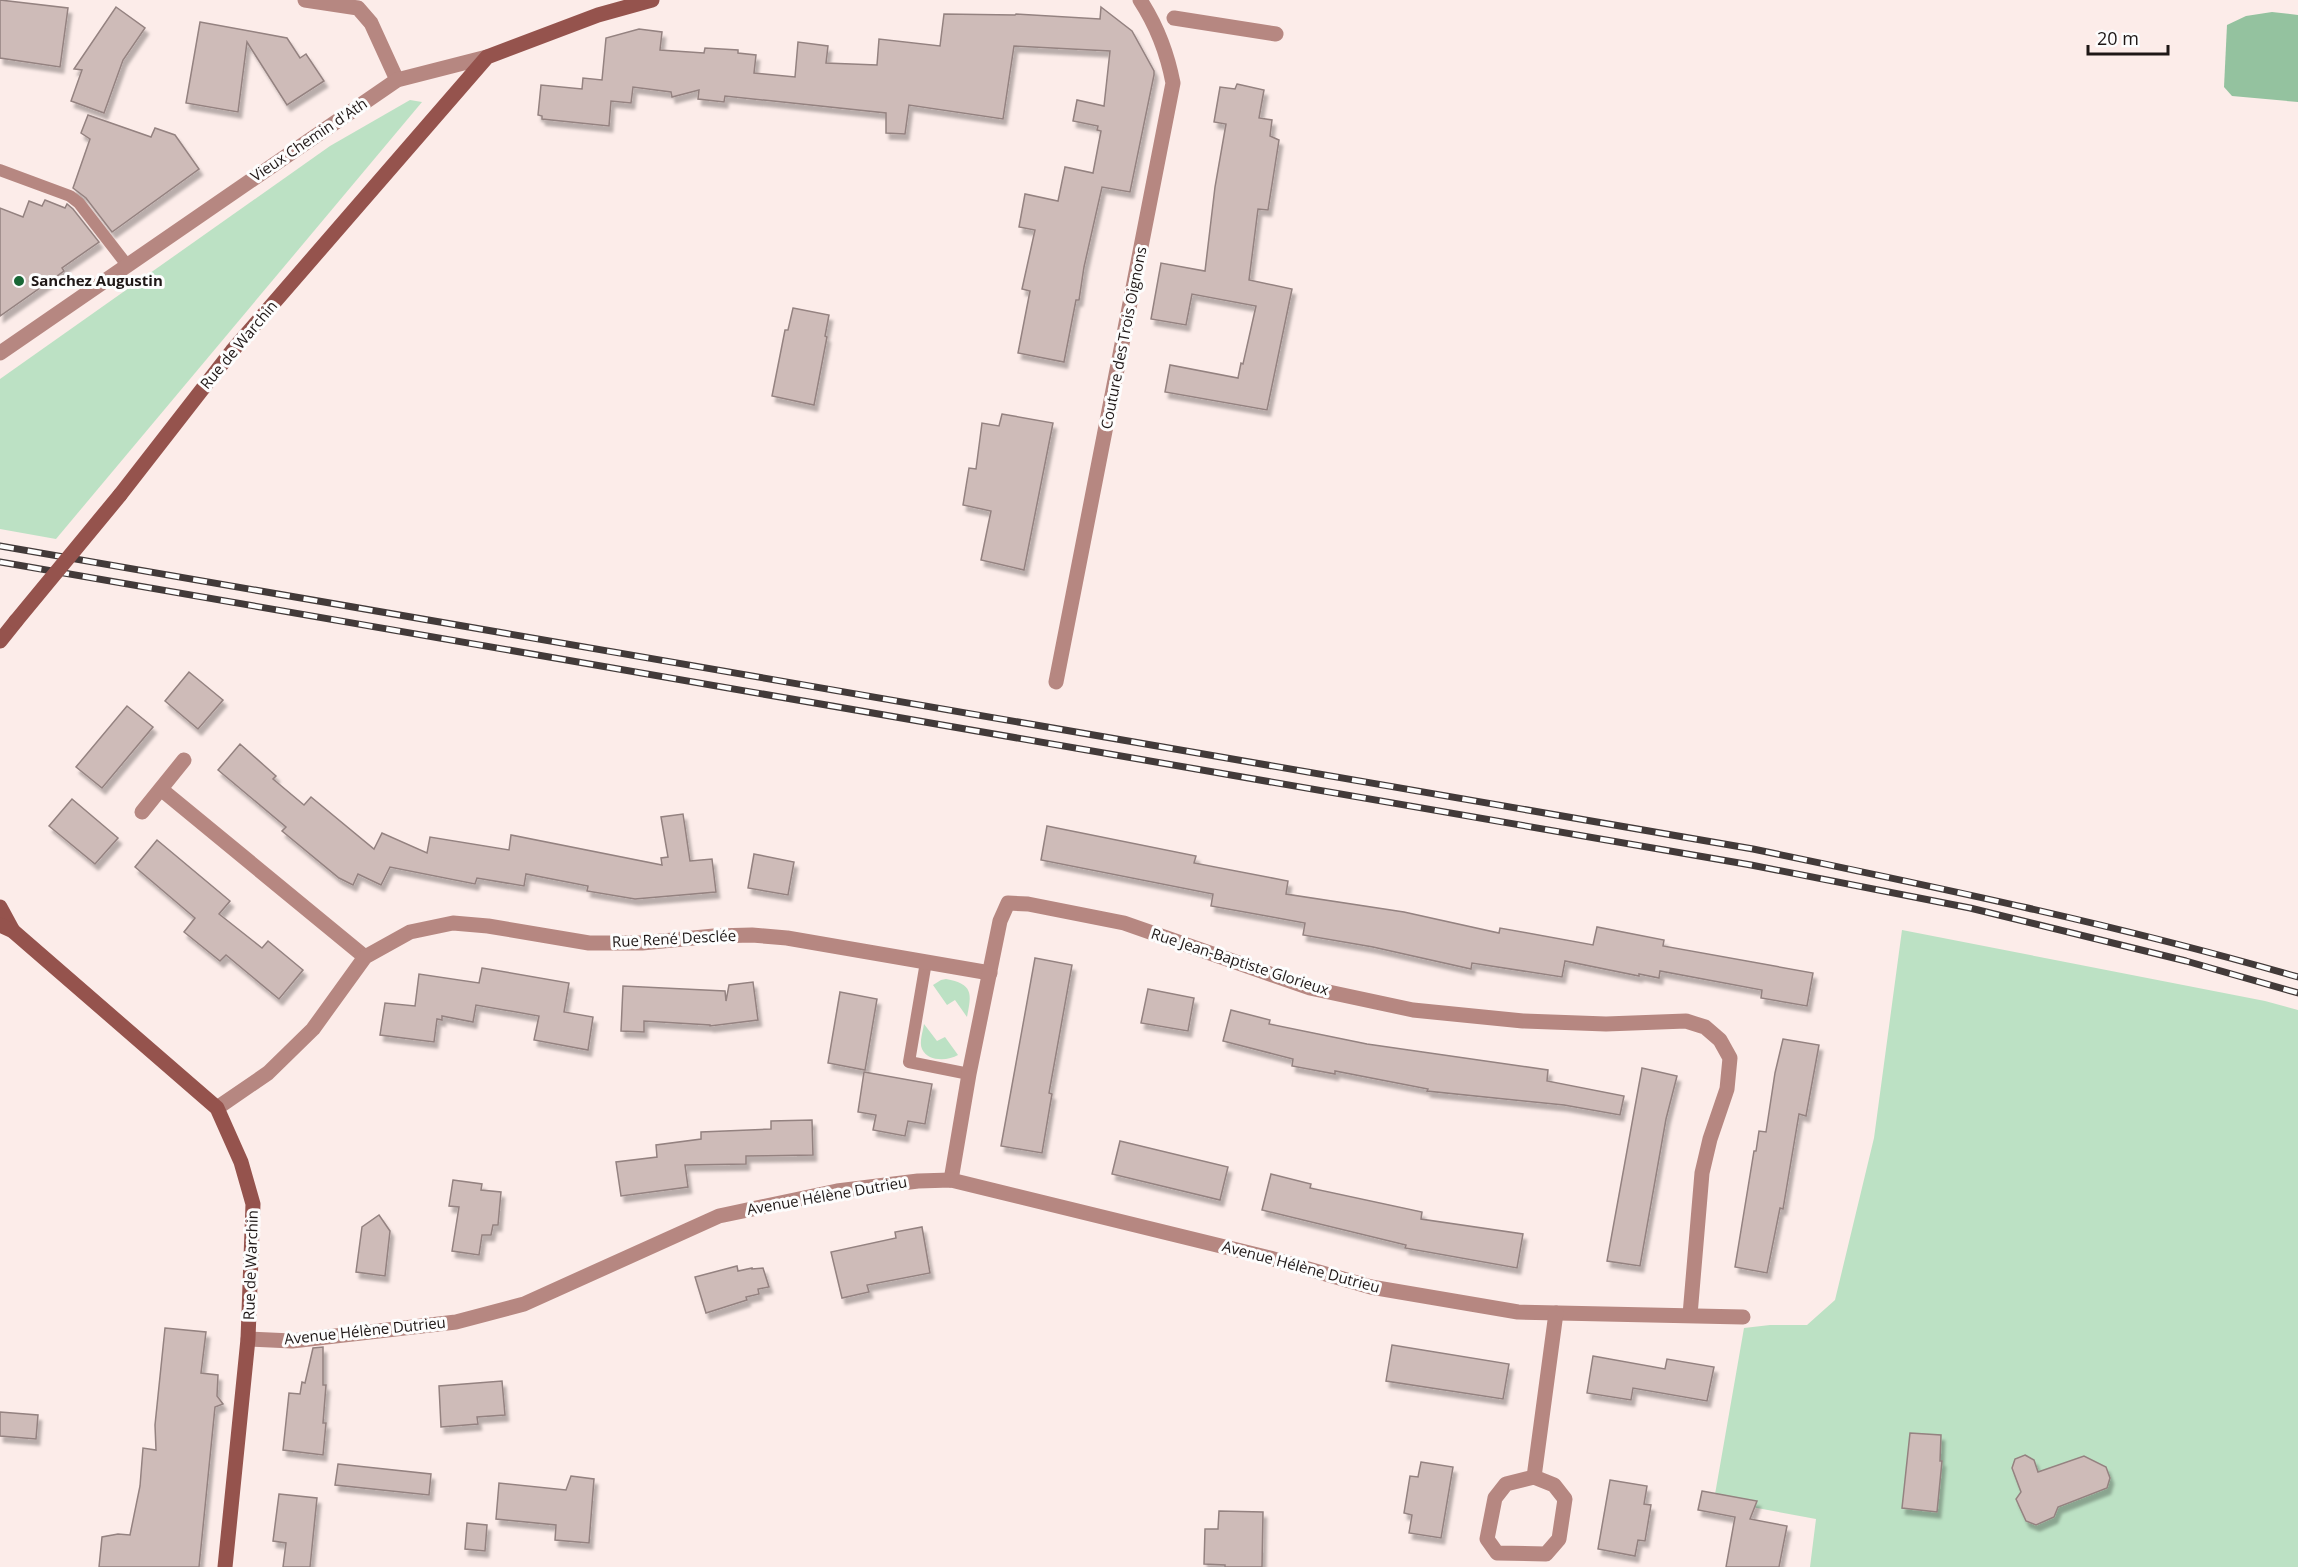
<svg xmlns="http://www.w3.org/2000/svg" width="2298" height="1567" font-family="'Open Sans',sans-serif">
<defs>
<filter id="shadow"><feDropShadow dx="3.5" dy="6" stdDeviation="1.5" flood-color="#0004"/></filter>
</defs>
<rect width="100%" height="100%" fill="#fcece9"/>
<!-- green -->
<g fill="#bce1c4">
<polygon points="410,100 422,102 56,539 0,529 0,379 330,146"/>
<polygon points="1902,930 2265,1001 2298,1010 2298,1567 1810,1567 1816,1519 1714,1500 1744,1328 1770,1325 1807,1325 1835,1300 1874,1138"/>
<path d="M 946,979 C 973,984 972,993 967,1017 L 955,1000 L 947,1005 L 933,985 L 941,980 Z"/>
<path d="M 924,1024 L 937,1041 L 945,1037 L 958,1055 C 948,1061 928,1062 922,1049 C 919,1042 923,1031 924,1024 Z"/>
</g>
<!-- forest -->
<polygon fill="#94c29f" points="2272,12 2298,15 2298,102 2232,96 2224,87 2227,25 2246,16"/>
<!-- building -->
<g fill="#cebbb8" stroke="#948280" stroke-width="1.5" filter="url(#shadow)">
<polygon points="0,0 68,8 60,67 0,58"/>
<polygon points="116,7 145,28 123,60 104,113 71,101 82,70 74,69"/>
<polygon points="1101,7 1132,31 1154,71 1154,75 1130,192 1102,187 1084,267 1079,300 1076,300 1064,362 1018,353 1030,291 1022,289 1035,230 1019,227 1025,194 1058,201 1065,167 1093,173 1101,131 1097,130 1098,126 1073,121 1077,100 1104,106 1110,51 1014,46 1003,119 909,105 905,134 886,133 886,113 725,96 724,102 698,99 699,90 672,97 671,92 633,87 631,103 611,101 609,126 542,119 542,116 538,115 541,85 582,89 583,78 602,80 606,38 639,29 662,32 660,50 704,53 705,48 738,50 738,53 756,55 754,73 795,77 798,42 828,46 826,63 877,65 879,39 940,46 944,14 1015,15 1016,14 1100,19"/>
<polygon points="200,22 287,38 300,58 306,54 324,81 287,105 247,42 238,112 186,103"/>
<polygon points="1237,84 1264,90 1259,118 1272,120 1270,136 1279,140 1268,210 1258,209 1249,280 1292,289 1267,410 1165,392 1170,365 1238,378 1241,363 1243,364 1256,306 1192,294 1186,325 1151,319 1161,263 1205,271 1215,187 1226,124 1214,122 1220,87 1235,89"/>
<polygon points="88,115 151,137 155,128 175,135 199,169 112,232 86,198 73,188 90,139 81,133"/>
<polygon points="45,200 65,208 67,204 73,209 99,242 62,268 64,271 0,316 0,208 23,217 29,201 42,206"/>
<polygon points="793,308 829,315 825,336 827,337 814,405 772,396 785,330 788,330"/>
<polygon points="1002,414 1053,423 1024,570 981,560 991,511 963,505 969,468 976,469 982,423 999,426"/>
<polygon points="189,672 223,700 198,729 165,701"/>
<polygon points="127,706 153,727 102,788 76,767"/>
<polygon points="240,744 276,776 273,779 304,805 311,797 374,849 382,833 427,853 430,837 509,850 511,835 662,865 661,858 668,857 661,817 683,814 690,861 712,859 716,892 635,899 587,891 588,886 526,874 524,886 477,878 475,884 390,867 381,885 358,874 353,885 339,878 282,831 286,827 218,770"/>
<polygon points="72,799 118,838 95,864 49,826"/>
<polygon points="1047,826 1196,856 1194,863 1288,881 1286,894 1404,912 1499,933 1500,928 1593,945 1597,927 1664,940 1663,946 1813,973 1807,1006 1761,998 1762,990 1660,971 1659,978 1639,974 1639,976 1565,961 1562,977 1472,963 1471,969 1373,947 1303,935 1305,923 1211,906 1213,894 1041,860"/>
<polygon points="157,840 230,901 219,914 262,948 268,941 303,970 279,999 226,955 220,961 184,932 195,918 135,867"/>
<polygon points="754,854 794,862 788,895 748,888"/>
<polygon points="1035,958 1072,965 1049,1093 1052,1094 1042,1153 1001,1146"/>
<polygon points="482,968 569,983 564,1012 593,1017 588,1050 534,1040 539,1016 476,1005 473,1022 442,1016 442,1020 437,1019 434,1042 380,1035 385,1003 415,1006 419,974 479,983"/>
<polygon points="753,982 758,1020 710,1026 710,1025 644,1021 644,1032 621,1031 623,986 725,991 726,1001 729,985"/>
<polygon points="1148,989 1194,998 1188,1031 1141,1023"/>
<polygon points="840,992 877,999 865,1070 828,1063"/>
<polygon points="1231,1010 1270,1020 1269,1024 1367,1044 1548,1070 1547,1081 1624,1096 1620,1115 1564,1105 1427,1091 1428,1089 1335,1071 1335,1074 1292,1066 1293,1059 1223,1041"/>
<polygon points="1783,1039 1819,1045 1806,1116 1799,1114 1783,1209 1780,1208 1767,1273 1735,1267 1754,1151 1756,1151 1759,1131 1766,1132 1775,1073"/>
<polygon points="1642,1068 1677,1076 1666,1119 1640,1266 1607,1261"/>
<polygon points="864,1072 932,1084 925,1124 908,1121 905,1136 873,1130 876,1115 858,1112"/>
<polygon points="812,1120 813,1155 746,1156 746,1164 685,1165 688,1187 621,1196 616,1162 657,1157 656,1145 701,1139 701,1132 771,1129 771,1121"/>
<polygon points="1120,1141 1228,1167 1220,1200 1112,1174"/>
<polygon points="1271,1174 1311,1184 1310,1188 1422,1212 1421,1219 1523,1234 1517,1268 1405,1248 1406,1245 1262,1210"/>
<polygon points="453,1180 482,1184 481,1190 501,1192 498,1225 493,1225 491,1235 482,1235 479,1255 452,1251 459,1207 449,1206"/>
<polygon points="379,1215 390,1231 385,1276 356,1272 362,1227"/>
<polygon points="922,1227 930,1273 867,1285 869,1292 842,1298 831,1252 896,1238 895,1232"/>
<polygon points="737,1266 738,1271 752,1268 752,1269 763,1268 769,1287 758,1289 759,1294 746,1297 747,1300 706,1313 695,1277"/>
<polygon points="165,1328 206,1332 201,1373 218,1375 217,1396 223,1404 215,1407 199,1567 99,1567 102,1537 118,1534 130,1535 140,1486 143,1448 156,1450 155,1425"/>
<polygon points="1392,1345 1509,1364 1503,1399 1386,1381"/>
<polygon points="323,1347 323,1385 326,1385 323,1423 326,1423 323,1455 283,1450 289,1393 300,1394 302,1382 305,1383 313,1348"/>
<polygon points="1593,1356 1665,1369 1667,1359 1714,1367 1707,1401 1633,1388 1631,1400 1587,1393"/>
<polygon points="502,1381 505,1415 477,1417 478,1424 441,1427 439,1386"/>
<polygon points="0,1412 38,1415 36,1439 0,1436"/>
<polygon points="1910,1433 1941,1435 1940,1461 1942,1461 1937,1512 1902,1508"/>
<polygon points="2025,1455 2034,1460 2038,1472 2084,1456 2106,1467 2110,1478 2107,1488 2058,1507 2054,1517 2036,1525 2026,1521 2016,1499 2021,1492 2012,1468 2015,1459"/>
<polygon points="1421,1462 1453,1467 1441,1538 1409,1533 1412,1515 1404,1513 1410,1476 1418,1477"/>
<polygon points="338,1464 431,1474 429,1495 335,1485"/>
<polygon points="571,1476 594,1479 589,1543 555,1540 556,1525 496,1519 499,1483 566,1490"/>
<polygon points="1610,1480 1647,1486 1644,1504 1651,1505 1645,1541 1638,1540 1635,1556 1598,1549"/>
<polygon points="1702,1491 1757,1501 1750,1519 1787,1526 1779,1567 1726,1567 1735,1517 1698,1510"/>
<polygon points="279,1494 317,1498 310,1567 283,1567 286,1543 273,1541"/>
<polygon points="1219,1511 1263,1512 1262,1567 1225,1567 1225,1565 1204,1564 1205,1529 1218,1529"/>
<polygon points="467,1523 487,1525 485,1551 465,1549"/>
</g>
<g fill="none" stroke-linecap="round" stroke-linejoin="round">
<!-- lane -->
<g stroke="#b68781" stroke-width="12">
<polyline points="0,170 70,196 79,203 127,265"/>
<polyline points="926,962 909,1062 969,1074"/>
</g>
<!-- street -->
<g stroke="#b68781" stroke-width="15">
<polyline points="305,0 358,8 371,23 397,80"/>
<polyline points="1174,18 1276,34"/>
<polyline points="0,353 397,80 487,57"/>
<path d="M 1056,682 L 1173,83 C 1167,52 1157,26 1140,0"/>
<polyline points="162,790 365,957"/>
<polyline points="142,812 184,760"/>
<polyline points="217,1108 268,1073 313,1029 365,957 410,932 453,923 488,926 589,943 642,943 714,936 752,935 787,938 990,973"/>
<polyline points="951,1180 969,1074 1000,921 1008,903 1028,904 1124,923 1310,988 1413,1010 1523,1021 1606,1024 1686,1021 1705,1027 1720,1040 1730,1058 1727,1089 1710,1139 1702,1173 1690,1315"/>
<polyline points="248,1339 292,1341 456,1322 524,1304 719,1216 837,1191 918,1181 951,1180 1270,1258 1371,1287 1518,1312 1743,1317"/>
<polyline points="1534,1477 1554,1485 1565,1499 1559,1539 1546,1554 1497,1553 1487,1539 1495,1498 1506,1484 1534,1477 1556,1313"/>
</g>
<!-- secondary -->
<g stroke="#95534d" stroke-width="15">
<polyline points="120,495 232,351 487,57 598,15 652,0"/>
<polyline points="0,641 16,621"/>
<polyline points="0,907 13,931"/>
<polyline points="0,925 13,931 217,1108 241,1162 253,1204 248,1339 225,1567"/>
</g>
<!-- rail casing -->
<g stroke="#423a39" stroke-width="7">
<g id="rail">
<path d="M 0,546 L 1753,849 C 1936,887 2118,925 2298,977"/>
<polyline points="0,562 1751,865 1970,908 2186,961 2298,993"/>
</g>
</g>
<!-- rail -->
<use href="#rail" stroke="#fdfdfd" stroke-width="4.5" stroke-dasharray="14" stroke-linecap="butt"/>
<!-- secondary-bridge -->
<polyline stroke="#95534d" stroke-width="15" points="16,621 120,495"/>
</g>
<!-- markers -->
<circle fill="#176635" stroke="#fdfdfd" stroke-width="2" cx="19" cy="281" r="6"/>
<g text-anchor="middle" stroke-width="6" stroke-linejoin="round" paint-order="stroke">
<!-- street labels -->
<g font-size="15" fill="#1e1716" stroke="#fdfdfd">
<text transform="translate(309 140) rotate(-34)" y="5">Vieux Chemin d'Ath</text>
<text transform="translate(1124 338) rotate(-79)" y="5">Couture des Trois Oignons</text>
<text transform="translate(239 345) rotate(-50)" y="5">Rue de Warchin</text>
<text transform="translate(674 939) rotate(-3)" y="5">Rue René Desclée</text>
<text transform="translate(1240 962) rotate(18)" y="5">Rue Jean-Baptiste Glorieux</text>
<text transform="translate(827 1196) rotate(-10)" y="5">Avenue Hélène Dutrieu</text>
<text transform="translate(251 1265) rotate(-88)" y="5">Rue de Warchin</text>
<text transform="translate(1301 1267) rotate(15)" y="5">Avenue Hélène Dutrieu</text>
<text transform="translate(365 1331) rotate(-6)" y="5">Avenue Hélène Dutrieu</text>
</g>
<!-- poi labels -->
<g font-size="15" font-weight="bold" fill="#1e1716" stroke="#fdfdfd" text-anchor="start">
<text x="31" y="286">Sanchez Augustin</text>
</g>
</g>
<!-- scale -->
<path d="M2088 45v9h80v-9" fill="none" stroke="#1e1716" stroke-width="3"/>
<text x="2097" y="45" font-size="18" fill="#1e1716" stroke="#fdfdfd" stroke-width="4.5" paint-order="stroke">20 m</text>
</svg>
